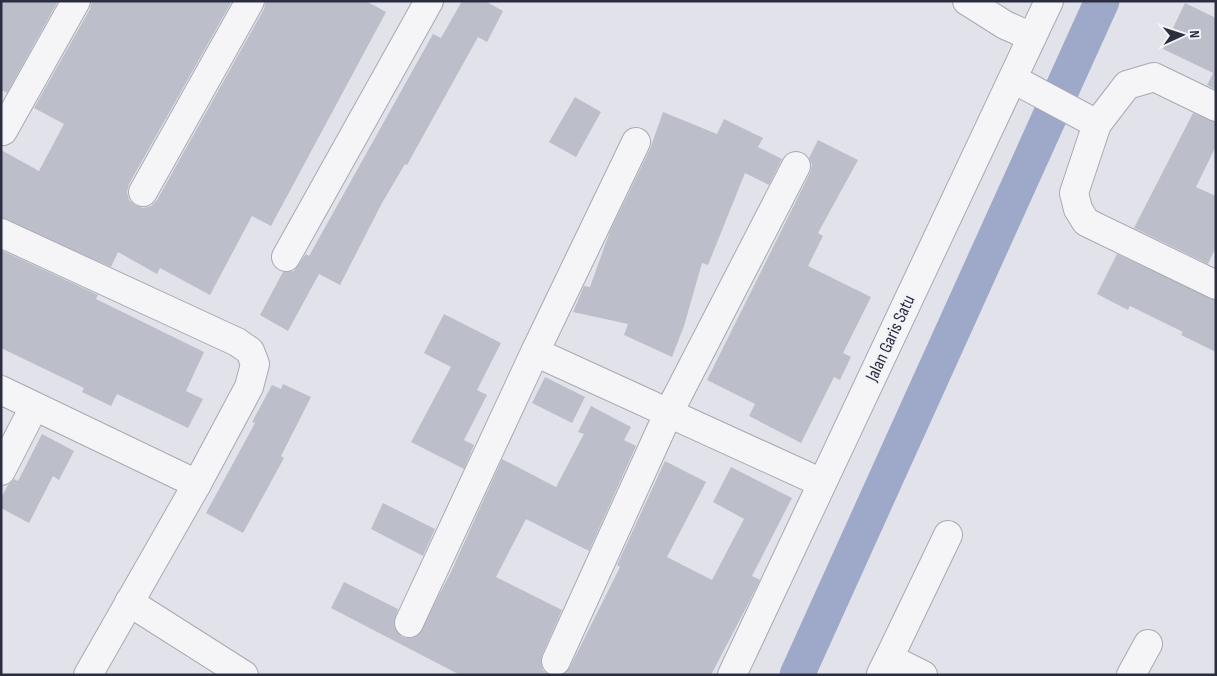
<svg xmlns="http://www.w3.org/2000/svg" width="1217" height="676" font-family="'Sofia Sans Condensed',sans-serif">
<rect width="100%" height="100%" fill="#e2e3ea"/>
<g fill="none" stroke-linecap="round" stroke-linejoin="round">
<!-- canal -->
<polyline stroke="#9ea9c9" stroke-width="35" points="797,675 1102,1"/>
</g>
<!-- building -->
<g fill="#bcbeca">
<polygon points="1,1 58,1 7,93 1,90"/>
<polygon points="92,1 232,1 129,184 127,192 129,200 135,205 143,208 151,206 157,200 264,9 266,1 366,1 386,12 271,226 252,216 210,295 160,268 157,274 118,252 111,267 1,218 1,150 39,171 64,124 34,108 90,9"/>
<polygon points="462,1 485,1 503,11 487,42 478,37 407,165 405,164 382,203 340,285 319,274 288,331 260,315 283,272 294,271 306,254 309,256 433,34 441,38"/>
<polygon points="1185,3 1216,18 1216,90 1207,85 1213,73 1163,49"/>
<polygon points="575,97 601,112 576,157 549,142"/>
<polygon points="663,112 717,134 724,119 763,138 758,147 782,159 769,185 745,173 708,265 702,263 684,326 672,357 624,335 628,324 573,312 584,286 590,287 610,231 650,149"/>
<polygon points="1193,113 1216,122 1216,146 1196,187 1216,196 1216,247 1208,264 1134,228"/>
<polygon points="818,140 858,160 818,233 823,236 808,266 871,297 843,353 851,357 840,380 834,377 801,443 749,416 755,404 707,380 810,173 812,165 809,158"/>
<polygon points="1,250 98,295 96,299 204,352 186,391 203,399 188,428 117,394 111,406 82,392 84,388 1,348"/>
<polygon points="1117,254 1216,300 1216,352 1181,335 1183,332 1130,306 1128,310 1097,294"/>
<polygon points="444,314 501,343 477,390 487,395 464,440 474,445 464,469 411,442 451,367 424,353"/>
<polygon points="545,377 585,397 572,423 532,403"/>
<polygon points="283,384 311,397 281,456 284,458 243,533 206,513 255,423 252,422 272,385 281,389"/>
<polygon points="591,406 631,427 624,440 636,446 589,551 526,519 496,577 562,610 542,655 541,663 543,670 549,675 460,675 331,608 344,582 398,609 394,625 397,632 402,637 411,638 418,635 451,572 502,459 556,487 584,434 578,432"/>
<polygon points="42,434 74,451 59,480 53,476 29,523 1,508 1,498 8,485 14,479 18,481"/>
<polygon points="665,461 706,482 667,557 712,580 744,519 713,502 731,467 792,498 752,576 760,580 747,606 711,675 562,675 570,667 620,567 617,565"/>
<polygon points="383,503 435,529 423,556 371,529"/>
</g>
<g fill="none" stroke-linecap="round" stroke-linejoin="round">
<!-- street casing -->
<g stroke="#a7a9b4" stroke-width="30">
<g id="street">
<polyline points="967,1 1005,25 1032,37"/>
<polyline points="1013,79 1097,124"/>
<polyline points="1216,107 1154,77 1127,85 1097,124 1074,193 1078,209 1086,222 1216,285"/>
<polyline points="3,131 76,1"/>
<polyline points="143,192 250,1"/>
<polyline points="1,233 237,342 250,351 255,364 249,387 197,484 88,675"/>
<polyline points="286,257 429,1"/>
<polyline points="535,352 636,142"/>
<polyline points="1,390 197,484"/>
<polyline points="1,471 34,407"/>
<polyline points="129,602 244,675"/>
<polyline points="409,623 535,352 822,483"/>
<polyline points="889,658 948,535"/>
<polyline points="556,661 668,414 796,166"/>
<polyline points="881,674 889,658 923,675"/>
<polyline points="732,675 1049,1"/>
<polyline points="1131,675 1148,644"/>
</g>
</g>
<!-- street -->
<use href="#street" stroke="#f5f5f8" stroke-width="28"/>
</g>
<g text-anchor="middle" stroke-width="4.5" stroke-linejoin="round" paint-order="stroke">
<!-- street labels -->
<g font-size="18" fill="#2b2e41" stroke="#f2f3f7">
<text transform="translate(890 338) rotate(-65)" y="6">Jalan Garis Satu</text>
</g>
</g>
<!-- border -->
<rect width="1217" height="676" fill="none" stroke="#2b2e41" stroke-width="5"/>
<!-- north arrow -->
<g transform="translate(1182 35) rotate(87)" stroke="#f2f3f7" stroke-width="4" paint-order="stroke">
<path d="M0-4L9 19L0 12L-9 19Z" fill="#2b2e41"/>
<text y="-8" font-size="14" font-weight="bold" text-anchor="middle" fill="#2b2e41">N</text>
</g>
</svg>
